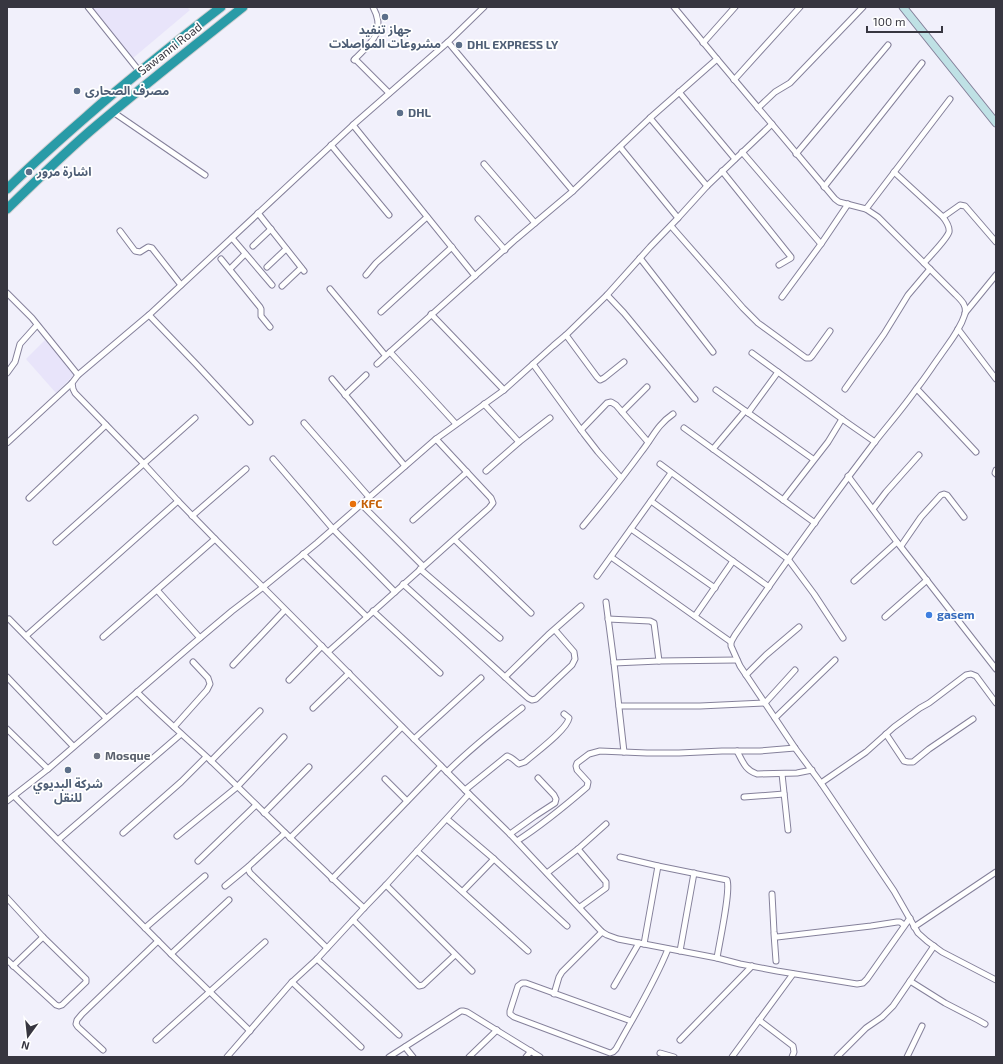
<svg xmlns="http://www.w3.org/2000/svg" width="1003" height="1064" font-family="'Exo 2','Noto Sans Arabic',sans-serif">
<rect width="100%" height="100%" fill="#f1f0fb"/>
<!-- medical -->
<g fill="#e8e4fa">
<polygon points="90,7 187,7 190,10 133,58"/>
<polygon points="45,340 73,374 72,377 56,393 26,359"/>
</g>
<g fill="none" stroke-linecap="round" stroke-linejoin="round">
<!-- street casing -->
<g stroke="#85819b" stroke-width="7">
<g id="street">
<polyline points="88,7 140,72"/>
<path d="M 674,7 L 717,59 L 835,199 L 839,202 L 866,209 L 878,217 L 955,294 C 961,300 967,305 965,314 C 960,330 949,343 940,356 C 932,367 925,378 917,388 C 904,407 888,425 874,443 C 826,506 780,570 735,635 L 731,642 L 731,646 L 740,666 L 795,748 L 821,783 L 894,891 L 918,933 L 927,941 L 942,952 L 996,980"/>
<polyline points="448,42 504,109 573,191"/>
<polyline points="703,43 735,7"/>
<polyline points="355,59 389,93"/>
<path d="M 354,60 C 370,43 387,33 373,7"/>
<polyline points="734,80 800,7"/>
<polyline points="679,92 735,159"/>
<polyline points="758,108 775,92 790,83 863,7"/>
<polyline points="113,112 205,175"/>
<polyline points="650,118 707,186"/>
<path d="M 353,125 C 394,175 434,226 475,276"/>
<polyline points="331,145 389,215"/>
<polyline points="620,147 678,218"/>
<polyline points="742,152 821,244"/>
<polyline points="796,154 888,45"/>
<polyline points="484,164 535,223"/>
<polyline points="722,171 791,257 791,258 779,265"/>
<path d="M 894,172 L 943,217 C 946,221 950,227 949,232 C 947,239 929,257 924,263"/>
<polyline points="824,187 922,63"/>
<polyline points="866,209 950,99"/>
<polyline points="258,213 304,271"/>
<polyline points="943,217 960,205 965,206 996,242"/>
<polyline points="478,219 505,250"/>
<polyline points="671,226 743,308 758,323 806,358 810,358 812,356 830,331"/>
<polyline points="120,231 135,251 140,252 148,247 152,248 181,285"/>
<polyline points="232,238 272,285"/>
<polyline points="253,246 271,229"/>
<polyline points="640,258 713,352"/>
<polyline points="221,259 260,307 261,309 261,316 270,327"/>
<polyline points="267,267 286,249"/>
<polyline points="230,269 245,254"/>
<polyline points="366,275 376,263 427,217"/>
<polyline points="282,286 301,268"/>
<polyline points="330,289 385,355"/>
<polyline points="7,293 32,318 78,375"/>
<polyline points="607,295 624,313 695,399"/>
<polyline points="782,297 821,244 848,204"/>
<polyline points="381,312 452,247"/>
<polyline points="965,313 996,275"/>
<polyline points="431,314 504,390"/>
<polyline points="149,315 197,365 250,422"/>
<polyline points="958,329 996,379"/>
<polyline points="566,335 597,377 600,380 604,378 624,362"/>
<polyline points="390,352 456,424"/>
<polyline points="752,353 842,419 875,442"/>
<polyline points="377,364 390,352 516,239 573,191 650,118 717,59"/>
<polyline points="533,364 584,434 598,452 621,478"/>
<polyline points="7,373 15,362 20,344 37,325"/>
<polyline points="332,379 405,466"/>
<polyline points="72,383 73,389 75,393 144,464 178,501 215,539 465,790 510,834 602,932 607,935 618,939 717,958 740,964 777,971 857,984 863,983 867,979 910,918"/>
<polyline points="845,389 884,334 908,295 930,269"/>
<polyline points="917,389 976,452"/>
<polyline points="716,390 813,459"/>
<polyline points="345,395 366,375"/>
<polyline points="484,404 519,442"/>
<polyline points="622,412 647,387"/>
<polyline points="748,413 778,372"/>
<polyline points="304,423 369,497"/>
<polyline points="684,428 815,523"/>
<polyline points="581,430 607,403 611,402 616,405 648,442"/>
<polyline points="7,443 72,383 78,375 149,315 353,125 448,42 484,7"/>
<polyline points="713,449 745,411"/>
<polyline points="273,459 333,529 395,592"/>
<polyline points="660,464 788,559 814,594 843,638"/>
<polyline points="996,470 995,473 996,474"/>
<polyline points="486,471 519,442 550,418"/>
<polyline points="848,476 897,542 996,669"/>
<polyline points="29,498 106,425"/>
<polyline points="783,500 828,442 842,419"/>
<polyline points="651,501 733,561"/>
<polyline points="361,504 423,566"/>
<polyline points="873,509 886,492 919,455"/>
<polyline points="192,516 246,469"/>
<polyline points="413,520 467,472"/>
<path d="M 583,526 C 603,502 623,477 642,451 C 653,437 657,425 673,414"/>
<polyline points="631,529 715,588"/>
<polyline points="455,540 531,613"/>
<polyline points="56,542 195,418"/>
<polyline points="901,546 921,517 941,495 944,494 947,495 964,517"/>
<polyline points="303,554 367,617"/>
<polyline points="611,557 731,642"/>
<polyline points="420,569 500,638"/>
<polyline points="597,576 671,473"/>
<polyline points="854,581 897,542"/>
<polyline points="403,584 528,698 532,700 536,699 572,665 575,659 574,652 555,630"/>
<polyline points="157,590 200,638"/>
<polyline points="606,602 614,663 624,752"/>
<polyline points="373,611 440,673"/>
<polyline points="695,616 733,561 769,587"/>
<polyline points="885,617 927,580"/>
<polyline points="9,619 106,718"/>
<polyline points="608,619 650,621 654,623 659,661"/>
<polyline points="26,636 178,501"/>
<polyline points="103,637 215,539"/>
<polyline points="328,652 489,508 493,503 491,498 436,439"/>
<polyline points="614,663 659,661 737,660"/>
<polyline points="233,665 285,610"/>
<polyline points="746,675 766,655 799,627"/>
<polyline points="7,677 73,746"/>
<polyline points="505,677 548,635 581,606"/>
<polyline points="289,680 322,646"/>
<path d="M 137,692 C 160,715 184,736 208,758 C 260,808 311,859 364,908"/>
<polyline points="619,706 700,706 765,703 795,670"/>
<polyline points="313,708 349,673"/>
<polyline points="775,718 835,660"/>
<polyline points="174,727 207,690 210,684 208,678 193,662"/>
<polyline points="7,729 48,769"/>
<polyline points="886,734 904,761 908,762 913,762 929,749 973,719"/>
<polyline points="414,739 481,678"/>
<path d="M 737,751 C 743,762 745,770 757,774 L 797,773 L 812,770"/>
<polyline points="211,761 260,711"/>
<path d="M 447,772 C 471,748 495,729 522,708"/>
<polyline points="782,774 788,830"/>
<polyline points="385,779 407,801"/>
<polyline points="821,783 866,752 894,727 920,708 929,703 966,675 971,674 976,676 996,703"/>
<path d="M 465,790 L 507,756 C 512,757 515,761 519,764 L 525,762 C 535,753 567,730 569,718 L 564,714"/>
<polyline points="14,796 171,954 250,1031"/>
<polyline points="744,797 784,794"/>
<polyline points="7,801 48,769 194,643 232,611 262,588 317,543 436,439 504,390 533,364 553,346 566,335 607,295 650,247 678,218 707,186 772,124"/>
<polyline points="264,813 309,767"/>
<polyline points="447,819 494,859 567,926"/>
<polyline points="123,833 181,782 206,757"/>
<polyline points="285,833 249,866 248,869 250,873 327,948"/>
<polyline points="510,834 535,816 555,803 556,799 554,795 538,778"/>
<polyline points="177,836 237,787 284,737"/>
<polyline points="290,838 358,771 402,727"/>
<polyline points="58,840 181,734"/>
<path d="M 517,841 C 542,825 565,806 587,787 L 588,782 L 577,770 L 576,766 L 577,763 L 589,754 L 600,751 L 647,753 L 679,753 L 722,751 L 760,751 L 795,748"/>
<polyline points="578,849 606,882 606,888 580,907"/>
<polyline points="417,851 528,951"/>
<path d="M 620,857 L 658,866 L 727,880 C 731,891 719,944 717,958"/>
<polyline points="198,861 256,805"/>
<polyline points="547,873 578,849 606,824"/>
<polyline points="332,879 441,766"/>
<polyline points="386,885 472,971"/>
<polyline points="225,886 248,867"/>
<polyline points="463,891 494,859"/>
<polyline points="772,894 774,932 775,936 777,937 871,926 897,922 900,922 904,925"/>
<polyline points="7,898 43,937 86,979 86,982 62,1005 59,1006 56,1005 7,960"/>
<polyline points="353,920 419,986 423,985 455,955"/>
<polyline points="914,927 996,872"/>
<polyline points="145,928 205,876"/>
<polyline points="774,934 776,961"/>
<polyline points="644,944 658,866"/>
<polyline points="680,951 694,873"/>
<polyline points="171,954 229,900"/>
<polyline points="317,959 399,1035"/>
<polyline points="13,966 43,937"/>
<polyline points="910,981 945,1003 978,1020 985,1024"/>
<polyline points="292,982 361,1047"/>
<polyline points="614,986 639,943"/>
<polyline points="554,994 559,977 562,972 602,932"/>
<polyline points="759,1020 793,1046 794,1052 792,1057"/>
<path d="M 631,1021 L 526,983 L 522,983 L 518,986 L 510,1011 L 510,1014 L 514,1017 L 610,1053 L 613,1052 L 616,1049 C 634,1016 654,984 668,949"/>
<polyline points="156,1040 265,942"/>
<polyline points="680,1040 752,966"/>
<polyline points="405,1047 413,1057"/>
<polyline points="103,1050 78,1027 76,1024 77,1020 82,1014 158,941"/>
<polyline points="660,1053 674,1057"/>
<polyline points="227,1057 292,982 317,959 364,908 386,885 469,794"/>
<polyline points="389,1057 461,1011 463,1011 467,1012 540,1057"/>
<polyline points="469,1057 497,1030"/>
<polyline points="526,1057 531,1051"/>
<polyline points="732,1057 793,974"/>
<polyline points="837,1057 866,1028 882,1017 893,1006 934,946"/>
<polyline points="907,1057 922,1026"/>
</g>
</g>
<!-- secondary casing -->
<g stroke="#85819b" stroke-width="9">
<polyline id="secondary" points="903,7 996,123"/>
</g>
<!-- highway casing -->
<g stroke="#cfcfd1" stroke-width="11">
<g id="highway">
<path d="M 7,189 C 37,159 70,131 102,103 C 141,70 181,38 221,7"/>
<path d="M 7,209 C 36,181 65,152 96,126 C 144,85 194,46 243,7"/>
</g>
</g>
<!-- street -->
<use href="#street" stroke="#fff" stroke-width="5"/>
<!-- secondary -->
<use href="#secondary" stroke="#bfe1e5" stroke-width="7"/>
<!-- highway -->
<use href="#highway" stroke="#299ba7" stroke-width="9"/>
</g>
<!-- markers -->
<g fill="#5c6f8a" stroke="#fff" stroke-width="1.5">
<circle cx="385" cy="17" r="4"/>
<circle cx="459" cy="45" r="4"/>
<circle cx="77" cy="91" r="4"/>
<circle cx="400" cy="113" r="4"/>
<circle cx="29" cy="172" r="4"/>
<circle cx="68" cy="770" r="4"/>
</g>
<circle fill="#e8710a" stroke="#fff" stroke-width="1.5" cx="353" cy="504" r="4"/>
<circle fill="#3f7fe0" stroke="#fff" stroke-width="1.5" cx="929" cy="615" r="4"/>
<circle fill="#6b7280" stroke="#fff" stroke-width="1.5" cx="97" cy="756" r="4"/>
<g text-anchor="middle" stroke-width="3.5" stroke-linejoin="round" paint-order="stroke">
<!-- service labels -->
<g font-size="12" font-weight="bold" fill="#4e5e75" stroke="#fff" text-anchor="start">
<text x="385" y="34" text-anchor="middle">جهاز تنفيد<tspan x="385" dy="14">مشروعات المواصلات</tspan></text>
<text x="467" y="49">DHL EXPRESS LY</text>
<text x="85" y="95">مصرف الصحارى</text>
<text x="408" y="117">DHL</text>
<text x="37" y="176">اشارة مرور</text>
<text x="68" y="788" text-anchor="middle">شركة البديوي<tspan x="68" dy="14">للنقل</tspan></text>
</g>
<!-- street labels -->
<g font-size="12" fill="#373640" stroke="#fff">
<text transform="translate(170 49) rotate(-38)" y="4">Sawanni Road</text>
</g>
<!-- food labels -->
<g font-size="12" font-weight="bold" fill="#c56008" stroke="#fff" text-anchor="start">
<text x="361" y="508">KFC</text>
</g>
<!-- shop labels -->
<g font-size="12" font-weight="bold" fill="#366cbe" stroke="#fff" text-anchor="start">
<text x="937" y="619">gasem</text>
</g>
<!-- worship labels -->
<g font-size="12" font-weight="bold" fill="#5b616d" stroke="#fff" text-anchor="start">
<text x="105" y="760">Mosque</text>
</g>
</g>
<!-- border -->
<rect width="1003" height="1064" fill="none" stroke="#373640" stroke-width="16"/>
<!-- north arrow -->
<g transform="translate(28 1036) rotate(195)" stroke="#ffffff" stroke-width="3" paint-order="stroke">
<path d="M0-3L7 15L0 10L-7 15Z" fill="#373640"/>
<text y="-6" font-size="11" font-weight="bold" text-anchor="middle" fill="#373640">N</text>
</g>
<!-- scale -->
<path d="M867 26v6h75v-6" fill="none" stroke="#373640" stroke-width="2"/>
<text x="873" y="26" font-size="12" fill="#373640" stroke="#ffffff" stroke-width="3" paint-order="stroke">100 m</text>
</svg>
